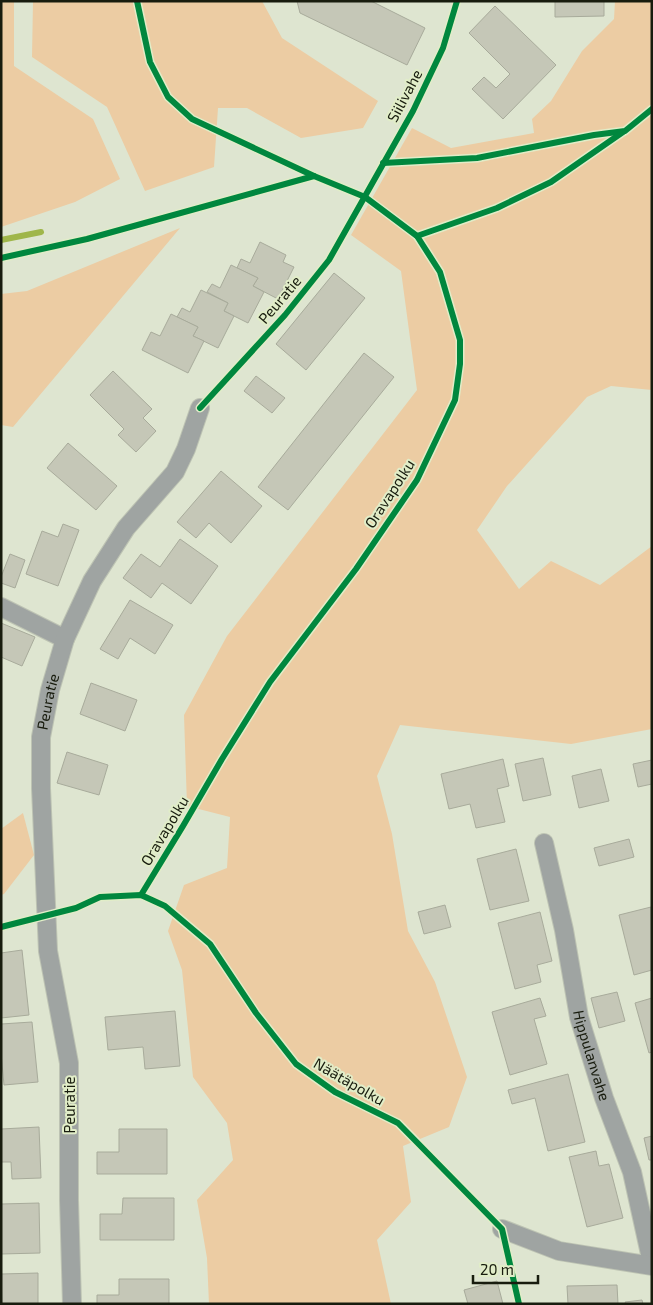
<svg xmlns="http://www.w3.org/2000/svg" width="653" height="1305" font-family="'Exo 2',sans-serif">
<rect width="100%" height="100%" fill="#dee5d0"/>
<!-- green -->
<g fill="#eccca3">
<polygon points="1,1 14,1 14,66 93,119 120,179 75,202 1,227"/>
<polygon points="33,1 262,1 282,38 378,101 363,128 301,138 247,108 218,108 214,167 145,191 107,107 32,57"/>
<polygon points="615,1 652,1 652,390 611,386 587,397 507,486 477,530 519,589 551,561 600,585 652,546 652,729 571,744 400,725 377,776 392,834 408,931 435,982 467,1077 449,1127 403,1146 411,1202 377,1240 391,1304 209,1304 207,1258 197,1200 233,1160 227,1123 193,1077 182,970 168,931 184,885 227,868 230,817 187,806 184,715 227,636 417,390 401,271 351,235 412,128 451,148 534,133 532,119 551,101 582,51 614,19"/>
<polygon points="180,228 13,427 1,425 1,294 27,291"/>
<polygon points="23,813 34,855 4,894 1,895 1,829"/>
</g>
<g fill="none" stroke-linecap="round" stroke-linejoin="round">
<!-- stream -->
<polyline stroke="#9fb64a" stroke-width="6" points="1,240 41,232"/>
</g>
<!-- building -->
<g fill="#c5c7b7" stroke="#a8ab9b">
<polygon points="297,1 371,1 425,28 407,65 300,13"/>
<polygon points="555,1 604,1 604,16 555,17"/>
<polygon points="495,6 556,65 503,119 472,89 484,77 496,88 510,74 469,33"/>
<polygon points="260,242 286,255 283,262 294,267 278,299 253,286 258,278 237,268 241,259 250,263"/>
<polygon points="231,265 258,278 253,286 264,292 248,323 224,311 228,303 207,292 212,284 220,288"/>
<polygon points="334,273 365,298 306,370 276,344"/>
<polygon points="201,290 228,303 224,311 234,316 218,348 193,336 198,327 177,317 182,308 190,312"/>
<polygon points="171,314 198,327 193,336 204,341 188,373 142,350 151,332 160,336"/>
<polygon points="364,353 394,377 288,510 258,487"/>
<polygon points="113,371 152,409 143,418 156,431 136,452 118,435 124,429 90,395"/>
<polygon points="256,376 285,398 272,413 244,391"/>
<polygon points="68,443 117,486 96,510 47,468"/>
<polygon points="221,471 262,506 231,543 209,523 196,538 177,522"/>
<polygon points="63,524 79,530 58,586 26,574 42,531 58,537"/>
<polygon points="180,539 218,566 191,604 162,583 151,598 123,578 141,554 160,567"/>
<polygon points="10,554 25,560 15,588 1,583 1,577"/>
<polygon points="130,600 173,625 155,654 130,638 118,659 100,649"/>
<polygon points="1,623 35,637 22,666 1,657"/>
<polygon points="91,683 137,700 125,731 80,714"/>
<polygon points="67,752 108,765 99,795 57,783"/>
<polygon points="543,758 551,795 523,801 515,764"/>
<polygon points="503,759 509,786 497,789 505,822 476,828 470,804 449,809 441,774"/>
<polygon points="652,760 652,784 638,787 633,764"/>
<polygon points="601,769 609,801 579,808 572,776"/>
<polygon points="629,839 634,857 599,866 594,848"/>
<polygon points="516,849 529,901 490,910 477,859"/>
<polygon points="445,905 451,927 424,934 418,912"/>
<polygon points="651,907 652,970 634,975 619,915"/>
<polygon points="540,912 552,961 537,965 541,982 515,989 498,923"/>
<polygon points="22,950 29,1015 1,1018 1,953"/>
<polygon points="617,992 625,1021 599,1028 591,998"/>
<polygon points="540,998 546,1016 534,1019 547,1064 510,1075 492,1012"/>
<polygon points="652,998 652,1052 649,1053 635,1003"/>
<polygon points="175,1011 180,1066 145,1069 143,1047 108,1050 105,1017"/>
<polygon points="32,1022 38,1082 4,1085 1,1053 1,1024"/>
<polygon points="568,1074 585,1142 548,1151 535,1098 512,1104 508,1090"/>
<polygon points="39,1127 41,1178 12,1179 11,1162 1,1162 1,1129"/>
<polygon points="119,1129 167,1129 167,1174 97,1174 97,1152 119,1152"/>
<polygon points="652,1136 652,1160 649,1160 644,1138"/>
<polygon points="596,1151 599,1166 609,1164 623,1218 587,1227 569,1157"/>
<polygon points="123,1198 174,1198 174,1240 100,1240 100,1214 122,1214"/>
<polygon points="39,1203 40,1253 1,1254 1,1204"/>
<polygon points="38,1273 38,1304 2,1304 1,1274"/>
<polygon points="119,1279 169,1279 169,1304 97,1304 97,1295 119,1295"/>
<polygon points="497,1281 503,1304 468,1304 464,1290"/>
<polygon points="617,1285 618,1304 568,1304 567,1286"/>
<polygon points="642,1300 643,1304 626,1304 625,1302"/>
</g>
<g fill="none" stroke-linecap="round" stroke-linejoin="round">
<!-- street casing -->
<g stroke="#bdc3b3" stroke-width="20">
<g id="street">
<polyline points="1,607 65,639"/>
<path id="s1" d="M 544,843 L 564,930 L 579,1017 L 604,1098 L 632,1172 L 652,1263"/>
<polyline points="502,1229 559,1251 652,1266"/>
<path id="s2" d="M 72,1304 L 69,1200 L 69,1063 L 48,951 L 41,788 L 41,737 L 50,690 L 65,639 L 92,581 L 126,528 L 175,472 L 186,449 L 200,408"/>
</g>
</g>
<!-- street -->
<use href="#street" stroke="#9fa4a2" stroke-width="18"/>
<!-- cycleway casing -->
<g stroke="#e1edc8" stroke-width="9">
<g id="cycleway">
<polyline points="137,1 150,62 168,97 192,119 314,176 365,197 417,236 440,272 460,340 460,364 455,400 417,480 356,569 270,682 222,759 183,826 141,895"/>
<polyline points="383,163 477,158 594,135 625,131 652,109"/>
<polyline points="417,236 497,208 551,182 623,132"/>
<polyline points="1,258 87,239 314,176"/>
<polyline points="200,408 285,315 329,260 413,111 443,48 457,1"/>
<polyline points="1,927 76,908 100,897 141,895 165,906 210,944 256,1013 296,1064 335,1092 398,1123 502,1229 519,1304"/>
</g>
</g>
<!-- cycleway -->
<use href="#cycleway" stroke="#00873e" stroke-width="6"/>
</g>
<g text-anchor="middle" stroke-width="4" stroke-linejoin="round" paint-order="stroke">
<!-- street labels -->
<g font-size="15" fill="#181c0e" stroke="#e1edc8">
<text transform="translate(405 96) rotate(-62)" y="5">Siilivahe</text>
<text transform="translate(280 300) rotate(-50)" y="5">Peuratie</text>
<text transform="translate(390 494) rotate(-57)" y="5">Oravapolku</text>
<text dy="5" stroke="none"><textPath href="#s2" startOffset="605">Peuratie</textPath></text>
<text transform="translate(165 831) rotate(-59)" y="5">Oravapolku</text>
<text dy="5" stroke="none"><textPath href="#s1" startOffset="218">Hippulanvahe</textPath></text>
<text transform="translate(349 1082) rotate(30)" y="5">Näätäpolku</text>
<text transform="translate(70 1105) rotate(-90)" y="5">Peuratie</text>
</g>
</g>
<!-- border -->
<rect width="653" height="1305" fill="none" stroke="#181c0e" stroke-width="5"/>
<!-- scale -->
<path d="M473 1275v8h65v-8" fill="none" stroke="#181c0e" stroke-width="2.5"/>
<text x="480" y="1275" font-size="15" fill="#181c0e" stroke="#e1edc8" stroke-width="4" paint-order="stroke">20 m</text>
</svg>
